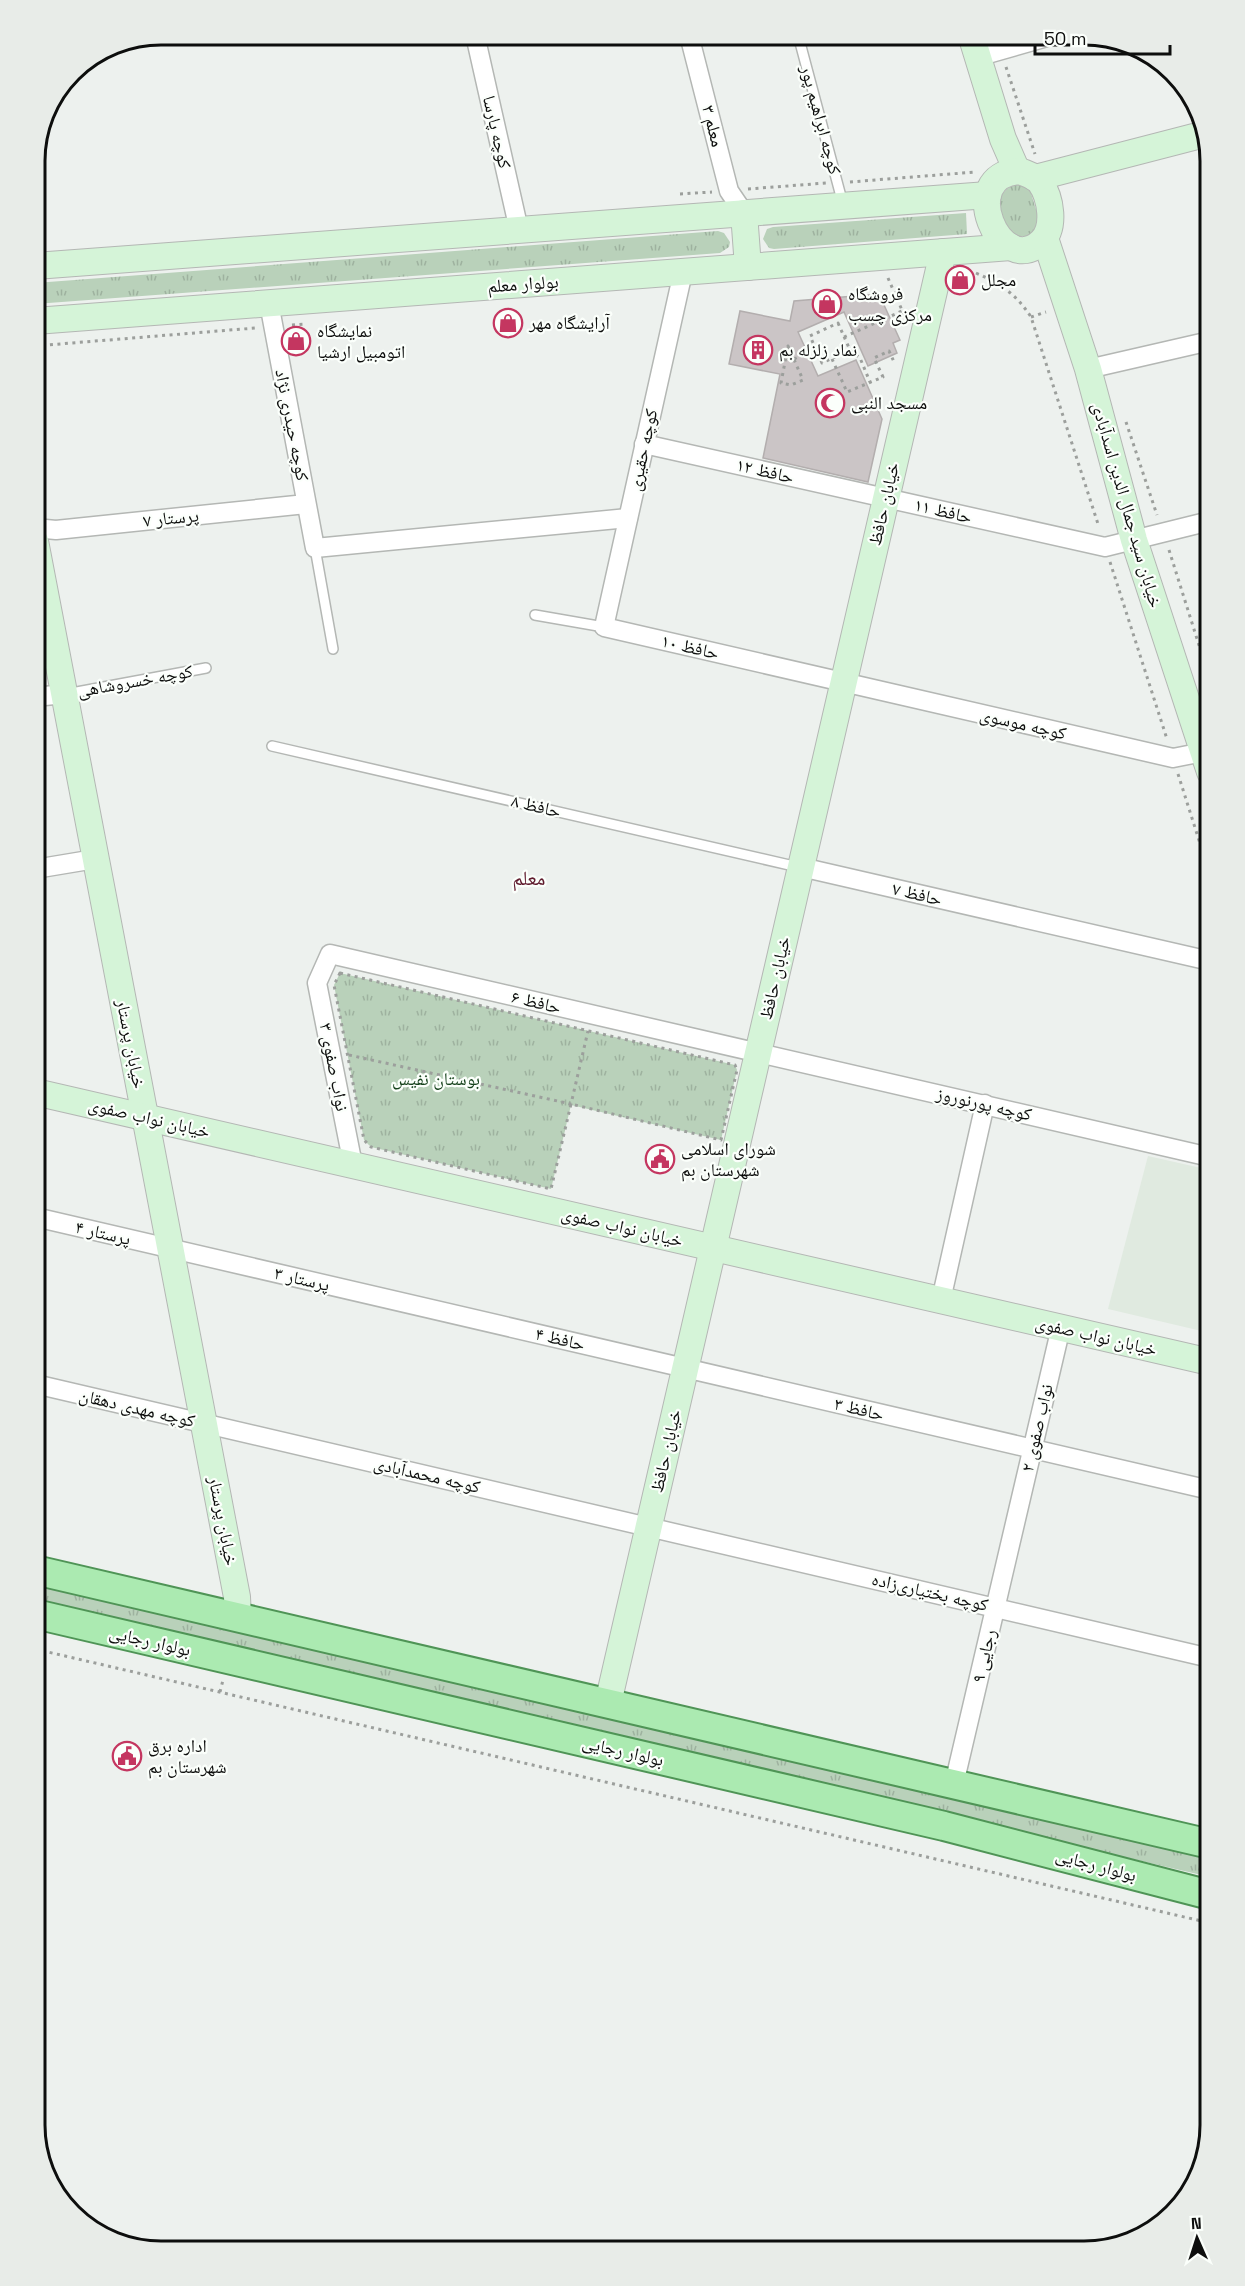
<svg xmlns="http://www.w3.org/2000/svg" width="1245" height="2286" font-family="'Space Grotesk','Noto Naskh Arabic',sans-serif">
<defs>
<pattern id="grass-tufts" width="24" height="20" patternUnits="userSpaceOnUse" patternTransform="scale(1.5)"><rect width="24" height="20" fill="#b9d1ba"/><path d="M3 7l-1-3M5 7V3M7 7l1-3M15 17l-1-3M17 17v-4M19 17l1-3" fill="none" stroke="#9eb29f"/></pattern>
</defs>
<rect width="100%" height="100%" fill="#edf1ee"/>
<!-- built -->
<polygon fill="#e0eae0" points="1148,1156 1210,1170 1210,1333 1108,1309"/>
<!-- grass -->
<g fill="url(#grass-tufts)">
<path d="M 1018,184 L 1030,190 L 1038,216 L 1037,229 L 1026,237 L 1013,235 C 999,217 990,191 1018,184 Z"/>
<polygon points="966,213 967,234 774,249 769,248 763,239 767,229 773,227"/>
<polygon points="718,231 724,233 730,242 729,247 720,253 35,304 35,283"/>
<polygon points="340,973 735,1065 737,1070 721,1140 571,1105 551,1189 371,1147 364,1140 334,985"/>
<polygon points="35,1581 1210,1855 1210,1877 35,1603"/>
</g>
<!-- building -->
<polygon fill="#cbc5c6" stroke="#b3aeae" stroke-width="1.5" points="879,294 900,340 893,343 897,353 868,366 844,312 798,332 818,376 856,360 882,419 868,482 763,458 780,374 729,364 740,311 790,321 794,301"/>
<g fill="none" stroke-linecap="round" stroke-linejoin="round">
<!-- lane casing -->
<g stroke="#b4b7b4" stroke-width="12">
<g id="lane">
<polyline points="798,35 843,204"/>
<polyline points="315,548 333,649"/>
<polyline points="535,615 604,627"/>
<polyline points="66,694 206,668"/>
<polyline points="272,746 798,867"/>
</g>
</g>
<!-- street casing -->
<g stroke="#b4b7b4" stroke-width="21">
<g id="street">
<polyline points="475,35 519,230"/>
<polyline points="689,35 729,191 744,213"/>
<polyline points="977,57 1054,35"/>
<polyline points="683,272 604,627 1173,758 1203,752"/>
<polyline points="269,303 315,548 628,518"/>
<polyline points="1088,369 1210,341"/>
<polyline points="644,444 1105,547 1210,521"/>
<polyline points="35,528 56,530 306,504"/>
<polyline points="35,697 64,694"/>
<polyline points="801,867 1210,961"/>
<polyline points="35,869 95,859"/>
<polyline points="353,1165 317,983 330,954 1210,1157"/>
<polyline points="35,1217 1210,1490"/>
<polyline points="941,1300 985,1104"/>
<polyline points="35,1384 1210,1658"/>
<polyline points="954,1784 1061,1327"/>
</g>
</g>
<!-- secondary casing -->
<g stroke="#b4b7b4" stroke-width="28">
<g id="secondary">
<polyline points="971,35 1003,139 1017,171"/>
<path d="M 1020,171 C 1027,174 1035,176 1040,182 C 1051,198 1056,228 1041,242 C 1001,280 954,175 1020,171 Z"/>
<polyline points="1035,178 1205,134"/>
<polyline points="744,213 748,267"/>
<polyline points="1045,238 1088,369 1134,540 1210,772"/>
<polyline points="35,266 988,195"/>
<polyline points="35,321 1011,247"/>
<polyline points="35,541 237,1597 238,1617"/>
<polyline points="35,1092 1210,1362"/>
<polyline points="608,1703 943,252"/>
</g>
</g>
<!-- primary casing -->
<g stroke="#4f9456" stroke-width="32">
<g id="primary">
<polyline points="35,1570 1210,1844"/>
<polyline points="35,1614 944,1826 1210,1895"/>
</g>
</g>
<!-- path -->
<g stroke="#9c9f9c" stroke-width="3" stroke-dasharray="3 4.5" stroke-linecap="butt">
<polyline points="1006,67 1035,154"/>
<polyline points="850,182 975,172"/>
<polyline points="748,189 826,183"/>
<polyline points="680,194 712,192"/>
<path d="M 976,273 C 1001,284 1016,294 1031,317 L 1099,527"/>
<polyline points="888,278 905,317"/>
<polyline points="1031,317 1046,312"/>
<polygon points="838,323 850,350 822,363 810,336"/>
<polyline points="292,325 306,324"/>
<polyline points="844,337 902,311"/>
<polyline points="35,346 255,328"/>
<polygon points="788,346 803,380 791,385 781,383"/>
<polyline points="850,350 860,358 870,382"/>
<polyline points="794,359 816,349"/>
<polyline points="832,359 847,392 883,377 874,358 889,351 895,364"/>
<polyline points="1126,422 1157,515"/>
<polyline points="1169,550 1210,680"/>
<polyline points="1110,562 1167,739"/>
<polyline points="1178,774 1210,875"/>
<polygon points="340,973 735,1065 737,1070 721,1140 571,1104 551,1189 371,1147 364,1140 334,985"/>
<polyline points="349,1055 571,1104 588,1031"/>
<polyline points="35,1649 1210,1923"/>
<polyline points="220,1692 223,1680"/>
</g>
<!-- lane -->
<use href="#lane" stroke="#fff" stroke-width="9"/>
<!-- street -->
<use href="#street" stroke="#fff" stroke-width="18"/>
<!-- secondary -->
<use href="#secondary" stroke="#d5f4d8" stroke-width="26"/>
<!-- primary -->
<use href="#primary" stroke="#abeab1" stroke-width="28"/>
</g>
<!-- icons -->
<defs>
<g id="shop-ring" transform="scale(1.5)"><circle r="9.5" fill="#fbfffb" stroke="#c43660" stroke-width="1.5"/><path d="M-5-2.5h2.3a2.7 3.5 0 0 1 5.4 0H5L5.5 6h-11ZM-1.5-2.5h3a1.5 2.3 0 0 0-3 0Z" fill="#c43660"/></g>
<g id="building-ring" transform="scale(1.5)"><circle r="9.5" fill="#fbfffb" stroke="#c43660" stroke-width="1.5"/><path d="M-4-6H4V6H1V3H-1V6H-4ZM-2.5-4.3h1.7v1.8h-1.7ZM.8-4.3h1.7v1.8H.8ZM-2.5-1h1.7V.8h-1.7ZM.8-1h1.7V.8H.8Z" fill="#c43660"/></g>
<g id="mosque-ring" transform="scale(1.5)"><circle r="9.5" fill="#fbfffb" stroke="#c43660" stroke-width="1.5"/><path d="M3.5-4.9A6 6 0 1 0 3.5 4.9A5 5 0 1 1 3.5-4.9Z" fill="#c43660"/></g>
<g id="civic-ring" transform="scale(1.5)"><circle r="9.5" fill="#fbfffb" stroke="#c43660" stroke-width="1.5"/><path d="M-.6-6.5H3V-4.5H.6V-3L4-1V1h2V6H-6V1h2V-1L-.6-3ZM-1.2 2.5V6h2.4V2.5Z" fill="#c43660"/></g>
</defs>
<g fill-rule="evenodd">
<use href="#shop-ring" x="960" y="280"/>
<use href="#shop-ring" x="827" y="304"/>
<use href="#shop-ring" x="508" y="323"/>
<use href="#shop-ring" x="296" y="341"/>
<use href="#building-ring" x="758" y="350"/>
<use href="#mosque-ring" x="830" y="403"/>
<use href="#civic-ring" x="660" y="1159"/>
<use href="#civic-ring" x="127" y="1756"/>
</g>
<g text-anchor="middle" stroke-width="4.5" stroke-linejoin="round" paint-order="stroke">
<!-- street labels -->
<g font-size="18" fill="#0d0e0d" stroke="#fbfffb">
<text transform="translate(821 120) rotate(75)" y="6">کوچه ابراهیم پور</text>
<text transform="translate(713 126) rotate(76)" y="6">معلم ۳</text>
<text transform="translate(497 132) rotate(77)" y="6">کوچه پارسا</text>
<text transform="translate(523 284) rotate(-4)" y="6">بولوار معلم</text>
<text transform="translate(292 425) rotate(79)" y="6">کوچه حیدری نژاد</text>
<text transform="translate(643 450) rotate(-78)" y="6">کوچه حقیری</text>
<text transform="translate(765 471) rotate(13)" y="6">حافظ ۱۲</text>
<text transform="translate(884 504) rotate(-77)" y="6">خیابان حافظ</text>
<text transform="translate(1127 505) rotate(74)" y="6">خیابان سید جمال الدین اسدآبادی</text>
<text transform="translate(943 511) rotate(13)" y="6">حافظ ۱۱</text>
<text transform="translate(171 518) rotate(-6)" y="6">پرستار ۷</text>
<text transform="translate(690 647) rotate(13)" y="6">حافظ ۱۰</text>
<text transform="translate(135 681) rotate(-10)" y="6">کوچه خسروشاهی</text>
<text transform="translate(1023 724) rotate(13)" y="6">کوچه موسوی</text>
<text transform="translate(536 806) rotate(13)" y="6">حافظ ۸</text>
<text transform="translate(917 894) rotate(13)" y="6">حافظ ۷</text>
<text transform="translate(775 978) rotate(-77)" y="6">خیابان حافظ</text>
<text transform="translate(536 1002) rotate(13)" y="6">حافظ ۶</text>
<text transform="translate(131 1044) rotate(79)" y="6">خیابان پرستار</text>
<text transform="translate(334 1067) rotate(79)" y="6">نواب صفوی ۳</text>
<text transform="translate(984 1104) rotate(13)" y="6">کوچه پورنوروز</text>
<text transform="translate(149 1118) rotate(13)" y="6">خیابان نواب صفوی</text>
<text transform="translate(622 1227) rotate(13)" y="6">خیابان نواب صفوی</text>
<text transform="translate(103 1233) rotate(13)" y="6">پرستار ۴</text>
<text transform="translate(302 1279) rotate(13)" y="6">پرستار ۳</text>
<text transform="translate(1096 1336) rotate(13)" y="6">خیابان نواب صفوی</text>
<text transform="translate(560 1339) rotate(13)" y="6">حافظ ۴</text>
<text transform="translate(137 1408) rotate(13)" y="6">کوچه مهدی دهقان</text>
<text transform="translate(859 1409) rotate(13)" y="6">حافظ ۳</text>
<text transform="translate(1037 1428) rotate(-77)" y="6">نواب صفوی ۲</text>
<text transform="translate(666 1451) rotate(-77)" y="6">خیابان حافظ</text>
<text transform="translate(427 1475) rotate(13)" y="6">کوچه محمدآبادی</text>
<text transform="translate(223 1521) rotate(79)" y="6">خیابان پرستار</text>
<text transform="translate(930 1592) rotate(13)" y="6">کوچه بختیاری‌زاده</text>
<text transform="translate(150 1641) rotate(13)" y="6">بولوار رجایی</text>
<text transform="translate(984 1656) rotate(-77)" y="6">رجایی ۹</text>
<text transform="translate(623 1751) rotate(13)" y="6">بولوار رجایی</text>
<text transform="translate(1096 1865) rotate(15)" y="6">بولوار رجایی</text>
</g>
<!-- poi labels -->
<g font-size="18" fill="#0d0e0d" stroke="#fbfffb" text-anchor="start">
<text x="981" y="286">مجلل</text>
<text x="848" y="300">فروشگاه<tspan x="848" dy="21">مرکزی چسب</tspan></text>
<text x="529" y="329">آرایشگاه مهر</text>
<text x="317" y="337">نمایشگاه<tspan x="317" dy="21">اتومبیل ارشیا</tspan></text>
<text x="779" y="356">نماد زلزله بم</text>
<text x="851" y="409">مسجد النبی</text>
<text x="681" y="1155">شورای اسلامی<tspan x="681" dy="21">شهرستان بم</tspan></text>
<text x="148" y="1752">اداره برق<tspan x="148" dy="21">شهرستان بم</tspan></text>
</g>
<!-- park labels -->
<g font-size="18" fill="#16421c" stroke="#fbfffb">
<text x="436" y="1085">بوستان نفیس</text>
</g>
<!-- neighbourhood labels -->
<g font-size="20" fill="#5f1a2d" stroke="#fbfffb">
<text x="529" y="885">معلم</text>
</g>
</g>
<!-- crop -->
<path d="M0 0H1245V2286H0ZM161 45H1084A116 116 0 0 1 1200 161V2125A116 116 0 0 1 1084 2241H161A116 116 0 0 1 45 2125V161A116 116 0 0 1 161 45Z" fill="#e8ece8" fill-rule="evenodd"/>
<path fill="none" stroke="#0d0e0d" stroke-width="3" d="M161 45H1084A116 116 0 0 1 1200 161V2125A116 116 0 0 1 1084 2241H161A116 116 0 0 1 45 2125V161A116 116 0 0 1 161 45Z"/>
<!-- north arrow -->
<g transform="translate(1197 2238) rotate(357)" stroke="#fbfffb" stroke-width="4.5" paint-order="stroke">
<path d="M0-4.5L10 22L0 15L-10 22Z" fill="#0d0e0d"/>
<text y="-9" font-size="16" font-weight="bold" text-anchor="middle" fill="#0d0e0d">N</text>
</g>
<!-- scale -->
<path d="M1035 45v9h135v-9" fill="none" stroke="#0d0e0d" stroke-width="3"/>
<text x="1044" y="45" font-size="18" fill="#0d0e0d" stroke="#fbfffb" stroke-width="4.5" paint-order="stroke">50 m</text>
</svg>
